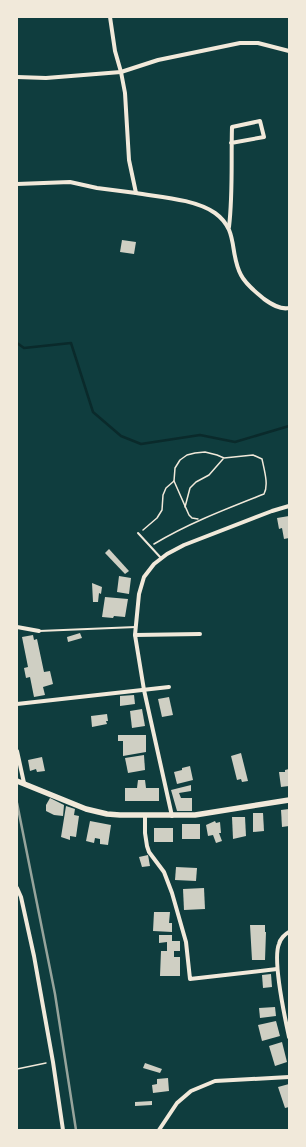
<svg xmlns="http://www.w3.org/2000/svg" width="306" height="1147" font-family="'Times New Roman',serif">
<rect width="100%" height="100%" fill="#0f3d3e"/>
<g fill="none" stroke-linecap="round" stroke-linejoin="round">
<!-- stream -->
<polyline stroke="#0a2a2b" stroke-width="2.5" points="17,343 24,348 71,343 93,412 121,436 141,444 200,435 235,442 289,426"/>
</g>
<!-- building -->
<g fill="#cfcfc3">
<polygon points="122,240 136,242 134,254 120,252"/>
<polygon points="289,516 289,538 284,539 282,528 279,529 277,518"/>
<polygon points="109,549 129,571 125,574 105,553"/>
<polygon points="119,576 131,578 129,594 117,592"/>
<polygon points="92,583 102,587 101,594 99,593 98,602 93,602"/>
<polygon points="105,597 128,599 125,617 114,616 113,618 102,617"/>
<polygon points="80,633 82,638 68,642 67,637"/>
<polygon points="33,635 34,640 37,639 44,672 50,671 53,684 43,687 45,695 34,697 30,677 26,678 24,668 28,667 22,637"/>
<polygon points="134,695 135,704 120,706 120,696"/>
<polygon points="169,697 173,715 162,717 158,699"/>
<polygon points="142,709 145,726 132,728 130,711"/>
<polygon points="107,714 108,721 106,721 107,724 92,727 91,716"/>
<polygon points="118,735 146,735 146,752 123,756 123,741 118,741"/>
<polygon points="241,753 248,781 242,782 241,779 237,780 231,756"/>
<polygon points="144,755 145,770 128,773 125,758"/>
<polygon points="42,757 45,771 37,772 36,769 30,771 28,760"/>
<polygon points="190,766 193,780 177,784 174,772 182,770 182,768"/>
<polygon points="289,769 289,786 281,787 279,772 285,772 285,770"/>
<polygon points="138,780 145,780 146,788 159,788 159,801 125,801 125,788 137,788"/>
<polygon points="191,785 191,791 179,793 181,798 192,798 192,811 177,811 171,790"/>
<polygon points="50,798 64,805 63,816 54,815 46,811 46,805"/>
<polygon points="66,806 75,809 74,815 79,816 76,837 70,836 70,840 61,837"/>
<polygon points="289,809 289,826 282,827 281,810"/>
<polygon points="253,813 263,813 264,831 253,832"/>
<polygon points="232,817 245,817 246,836 233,839"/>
<polygon points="90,821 111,825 108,845 100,844 100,839 95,838 94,843 86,841"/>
<polygon points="215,821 216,823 220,822 221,833 219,833 222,841 216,843 213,835 208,836 206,825"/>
<rect x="182" y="824" width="18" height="15"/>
<rect x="154" y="828" width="19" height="14"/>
<polygon points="148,855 150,866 142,867 139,857"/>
<polygon points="176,867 197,868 196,881 175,880"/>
<polygon points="204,888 205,909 184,910 183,889"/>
<polygon points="154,912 170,912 169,923 172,923 172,932 153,931"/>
<polygon points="250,925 265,925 265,932 266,932 265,960 252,960"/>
<polygon points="159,935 172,935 172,941 180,941 180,951 174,951 174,957 180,957 180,976 160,976 161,951 167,951 167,942 159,943"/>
<polygon points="271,974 272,987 263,988 262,975"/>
<polygon points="275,1007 276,1016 260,1018 259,1008"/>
<polygon points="276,1021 280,1036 262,1041 258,1025"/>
<polygon points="282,1042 287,1062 275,1066 269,1046"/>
<polygon points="145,1063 162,1069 160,1073 143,1068"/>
<polygon points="168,1078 169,1091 153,1093 152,1085 157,1084 157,1079"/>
<polygon points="289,1084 289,1107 285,1108 278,1087"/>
<polygon points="152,1101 152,1105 135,1106 135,1102"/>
</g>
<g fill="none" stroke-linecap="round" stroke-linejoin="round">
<!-- path -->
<g stroke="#f1e9da" stroke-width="1.5">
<polyline points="174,481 189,515 192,518 198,519"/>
<polyline points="185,507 190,488 196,482 209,475 223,459"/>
<path d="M 143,530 L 157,518 L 162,510 L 163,495 L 166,488 L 174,481 L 175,468 L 180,460 L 187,455 L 195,453 L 205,452 L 217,455 L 224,458 L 253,455 L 262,459 C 264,469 269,485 264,494 C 226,509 189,523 154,544"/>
<polyline points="17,1069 46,1063"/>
</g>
<!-- service -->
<g stroke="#f1e9da" stroke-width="2">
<polyline points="138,533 161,558"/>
<polyline points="39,631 136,627"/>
</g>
<!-- minor -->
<g stroke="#f1e9da" stroke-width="4">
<path d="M 110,17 L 115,51 L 121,72 L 125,93 L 129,160 L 136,193 C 159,197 195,199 215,213 C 239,230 229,253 241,275 C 246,285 256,292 264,299 C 271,304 280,310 289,308"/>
<polyline points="17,77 46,78 121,72 158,60 240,43 258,43 289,51"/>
<polyline points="17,184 70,182 97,188 136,193"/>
<path d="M 229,227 C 233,194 231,160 232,127 L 260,121 L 264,137 L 231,143"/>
<polyline points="17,627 39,631"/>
<polyline points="135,635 200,634"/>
<polyline points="17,704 169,687"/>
<polyline points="17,751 24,783"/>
<polyline points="145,816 145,833 147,846 149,852 164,872 172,893 186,942 190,979 277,969"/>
<polyline points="172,816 144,690 135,635 139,594 144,577 154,564 167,554 184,545 272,511 289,506"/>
<polyline points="17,888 21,897 34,956 53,1062 63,1130"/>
<path d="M 289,932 C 285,934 280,939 279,944 C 272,960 285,1018 289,1037"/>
<polyline points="159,1130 177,1103 191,1091 215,1081 289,1077"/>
</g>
<!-- tertiary -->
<polyline stroke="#f1e9da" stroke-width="5.5" points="17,781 86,809 107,814 120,815 195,815 289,800"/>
<!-- rail -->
<polyline stroke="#97a49c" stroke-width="2.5" points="17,803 55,994 76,1130"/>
</g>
<!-- border -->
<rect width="306" height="1147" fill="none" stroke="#f1e9da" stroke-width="36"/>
</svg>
